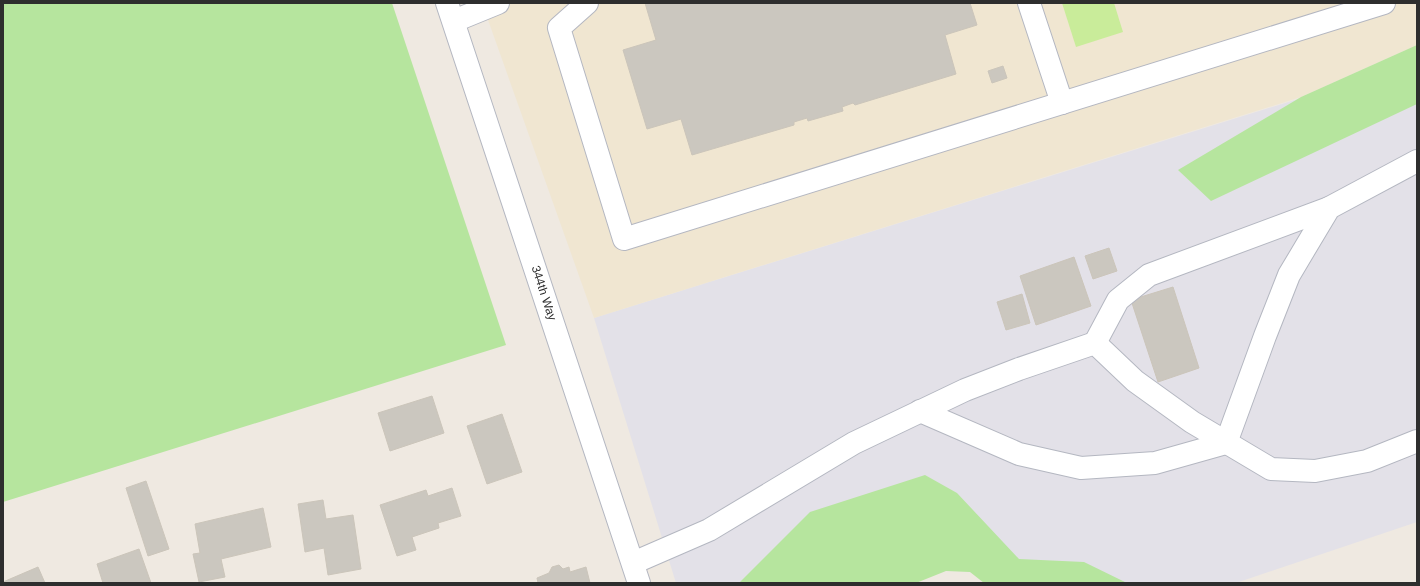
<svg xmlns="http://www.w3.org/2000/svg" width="1420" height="586" font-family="Helvetica,sans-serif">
<rect width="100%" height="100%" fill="#efe9e1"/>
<!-- industrial -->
<polygon fill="#e3e1e8" points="1417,62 1417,522 1236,583 1024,583 967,552 880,583 676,583 594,318"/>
<!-- education -->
<polygon fill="#f0e6d1" points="482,3 1417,3 1417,45 1301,97 594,318"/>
<!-- green -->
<g fill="#b6e59e">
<polygon points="3,3 392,3 506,345 3,502"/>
<polygon points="1417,45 1417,104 1211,201 1178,170 1301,97"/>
<polygon points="925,475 957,493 1019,559 1084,562 1127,583 984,583 970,572 946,571 916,583 739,583 810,512"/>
</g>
<!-- pitch -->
<polygon fill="#c9ec9a" points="1062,3 1114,3 1123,32 1076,47"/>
<!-- building -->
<g fill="#cbc7bf" stroke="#cbc5ba">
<polygon points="645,3 970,3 977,25 945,35 956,74 855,105 853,103 842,107 843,111 808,121 807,118 794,122 794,125 692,155 681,119 647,129 623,50 656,40"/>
<polygon points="1003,66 1007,78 992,83 988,71"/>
<polygon points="1109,248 1117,271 1093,279 1085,256"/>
<polygon points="1074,257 1091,306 1036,325 1020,276"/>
<polygon points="1173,287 1199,368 1158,382 1131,300"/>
<polygon points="1022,294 1030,323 1006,330 997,302"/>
<polygon points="432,396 444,433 390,451 378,413"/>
<polygon points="502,414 522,472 487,484 467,426"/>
<polygon points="146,481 169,549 148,556 126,488"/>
<polygon points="452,488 461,516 438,523 439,528 412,537 416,550 397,556 380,505 426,490 428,496"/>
<polygon points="323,500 326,519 353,515 361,569 328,575 324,548 305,552 298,504"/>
<polygon points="263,508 271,547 221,559 225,577 199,582 193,554 200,553 195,524"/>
<polygon points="139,549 151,583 103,583 97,564"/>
<polygon points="559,565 563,569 569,567 570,572 586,567 590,583 538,583 537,578 549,573 552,567"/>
<polygon points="38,567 45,583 3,583 3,582"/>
</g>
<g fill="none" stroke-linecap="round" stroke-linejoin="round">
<!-- minor casing -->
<g stroke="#b4b7c1" stroke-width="24">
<g id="minor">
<polyline points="447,3 639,583"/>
<polyline points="587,3 559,28 624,239 1384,3"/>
<polyline points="1029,3 1062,103"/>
<polyline points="454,21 498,3"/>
<polyline points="1095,343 1118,300 1149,275 1329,208"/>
<polyline points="920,411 1019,454 1081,468 1155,463 1226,443"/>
<polyline points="1226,443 1265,336 1289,275 1329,208 1417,161"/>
<polyline points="633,563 709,530 854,443 965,390 1019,369 1095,343 1135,381 1192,422 1271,469 1315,471 1367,461 1417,441"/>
</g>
</g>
<!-- minor -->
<use href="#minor" stroke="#fff" stroke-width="22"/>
</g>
<g text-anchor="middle" stroke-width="3.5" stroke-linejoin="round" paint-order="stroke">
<!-- street labels -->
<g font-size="12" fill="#2e2e2e" stroke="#fff">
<text transform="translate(544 293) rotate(72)" y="4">344th Way</text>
</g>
</g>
<!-- border -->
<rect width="1420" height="586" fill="none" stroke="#2e2e2e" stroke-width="8"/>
</svg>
